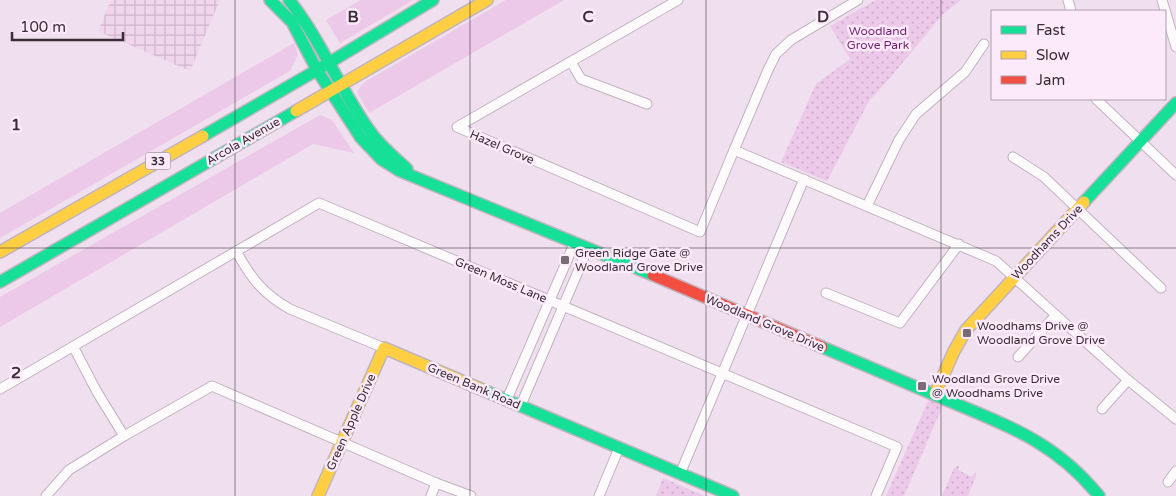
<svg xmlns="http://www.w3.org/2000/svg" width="1176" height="496" font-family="'Varela Round',sans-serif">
<defs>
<pattern id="industrial-grid" width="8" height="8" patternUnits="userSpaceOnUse" patternTransform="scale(1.25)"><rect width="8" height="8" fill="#f0d5ed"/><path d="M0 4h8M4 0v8" fill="none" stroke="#cfb7cc"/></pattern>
<pattern id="park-dots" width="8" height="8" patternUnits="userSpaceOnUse" patternTransform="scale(1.25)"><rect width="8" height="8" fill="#ecc8e9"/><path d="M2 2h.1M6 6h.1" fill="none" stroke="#cbacc9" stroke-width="1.8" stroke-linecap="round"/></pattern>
</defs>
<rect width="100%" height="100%" fill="#f0dfee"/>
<!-- industrial -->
<polygon fill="url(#industrial-grid)" points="111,0 220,0 190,71 98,31"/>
<!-- grass -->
<g fill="#ecc8e9">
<polygon points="361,0 413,0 340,43 326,20"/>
<polygon points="506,0 564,0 369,113 357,92 363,83"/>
<polygon points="294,43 298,55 290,71 0,238 0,213"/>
<polygon points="320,115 332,120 354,153 313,144 0,327 0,297"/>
</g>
<!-- park -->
<g fill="url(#park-dots)">
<polygon points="876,0 961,0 943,14 889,79 869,101 827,181 781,162 816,84 850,59 830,26"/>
<polygon points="929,399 943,405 904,496 886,496"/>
<polygon points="957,466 959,466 958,470 972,477 974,473 976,473 976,476 968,496 942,496 954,468"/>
<polygon points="663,478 705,496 656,496"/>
</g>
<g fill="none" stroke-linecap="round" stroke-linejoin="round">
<!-- street casing -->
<g stroke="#c0b4bf" stroke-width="11">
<g id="street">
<polyline points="678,0 457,127 700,232 734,150"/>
<polyline points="858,0 791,40 776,54 768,70 734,150 996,261 1128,380 1176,419"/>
<polyline points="1068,0 1071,11"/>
<polyline points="1162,0 1176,47"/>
<polyline points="571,62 581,79 647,104"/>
<polyline points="1096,99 1176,175"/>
<polyline points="1013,157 1044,177 1161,288"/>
<polyline points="867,206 899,140 916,114 965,72 984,44"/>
<path d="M 236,251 C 251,278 263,294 290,309 L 384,348"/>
<polyline points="826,293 900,323 959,244"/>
<polyline points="74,348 97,392 124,436"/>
<polyline points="1018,357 1056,315"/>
<polyline points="0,389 319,203 897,447 876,496"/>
<polyline points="507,399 575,242"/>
<polyline points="521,405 588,248"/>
<polyline points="1102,409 1128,380"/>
<polyline points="680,474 804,179"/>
<polyline points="1168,482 1176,471"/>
<polyline points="46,496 69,470 124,436 212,386 436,483 471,496"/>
<polyline points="431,496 436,483"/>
<polyline points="599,496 619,448"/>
</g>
</g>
<!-- fast casing -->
<g stroke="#c0b4bf" stroke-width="14">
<g id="fast">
<polyline points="270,0 292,22 317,70 361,138 381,159 400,171 653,275"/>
<path d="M 289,0 C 322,41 340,91 372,134 C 382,147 395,158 407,169"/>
<polyline points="203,136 317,70 433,0"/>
<polyline points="1084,202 1176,103"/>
<polyline points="0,282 296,111"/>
<path d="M 822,347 C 862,364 902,381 942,398 C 1005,425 1054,440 1099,496"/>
<polyline points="483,390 733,496"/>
</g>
</g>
<!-- slow casing -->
<g stroke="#c0b4bf" stroke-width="14">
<g id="slow">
<polyline points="296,111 487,0"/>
<polyline points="0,252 203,136"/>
<polyline points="935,394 954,351 966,330 1084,202"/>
<polyline points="318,496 384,348 483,390"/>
</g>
</g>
<!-- jam casing -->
<g stroke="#c0b4bf" stroke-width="14">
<polyline id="jam" points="653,275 822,347"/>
</g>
<!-- street -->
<use href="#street" stroke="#fdfafc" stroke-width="9"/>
<!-- fast -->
<use href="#fast" stroke="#16e098" stroke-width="11"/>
<!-- slow -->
<use href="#slow" stroke="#ffcf43" stroke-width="11"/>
<!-- jam -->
<use href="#jam" stroke="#f24e42" stroke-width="11"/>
</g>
<!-- grid -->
<path fill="none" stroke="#392d38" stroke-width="1" stroke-opacity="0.55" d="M 235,0 L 235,496M 470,0 L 470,496M 706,0 L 706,496M 941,0 L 941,496M 0,248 L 1176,248"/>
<!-- markers -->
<g fill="#796b78" stroke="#fceafa" stroke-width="2">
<rect x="560" y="255" width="10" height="10" rx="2.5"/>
<rect x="962" y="328" width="10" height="10" rx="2.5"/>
<rect x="917" y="381" width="10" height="10" rx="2.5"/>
</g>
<g text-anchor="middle" stroke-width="5" stroke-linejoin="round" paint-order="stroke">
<!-- shield labels -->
<rect fill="#fceafa" stroke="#746672" stroke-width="1" x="145.5" y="152.5" width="25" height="17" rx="4"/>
<g font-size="11" font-weight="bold" fill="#392d38">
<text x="158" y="165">33</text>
</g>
<!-- park labels -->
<g font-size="12" fill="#711f6f" stroke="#fceafa">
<text x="878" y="35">Woodland<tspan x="878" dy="14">Grove Park</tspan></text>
</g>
<!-- street labels -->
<g font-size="12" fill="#392d38" stroke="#fceafa">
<text transform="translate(243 141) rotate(-30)" y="4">Arcola Avenue</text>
<text transform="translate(502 147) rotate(23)" y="4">Hazel Grove</text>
<text transform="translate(1047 242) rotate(-47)" y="4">Woodhams Drive</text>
<text transform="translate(501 280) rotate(23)" y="4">Green Moss Lane</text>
<text transform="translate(765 323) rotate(23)" y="4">Woodland Grove Drive</text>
<text transform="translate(474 386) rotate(23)" y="4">Green Bank Road</text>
<text transform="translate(351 422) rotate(-66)" y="4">Green Apple Drive</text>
</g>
<!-- poi labels -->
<g font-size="12" fill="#392d38" stroke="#fceafa" text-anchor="start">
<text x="575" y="257">Green Ridge Gate @<tspan x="575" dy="14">Woodland Grove Drive</tspan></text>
<text x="977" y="330">Woodhams Drive @<tspan x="977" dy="14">Woodland Grove Drive</tspan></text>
<text x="932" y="383">Woodland Grove Drive<tspan x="932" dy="14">@ Woodhams Drive</tspan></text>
</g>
</g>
<g font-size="16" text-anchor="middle" font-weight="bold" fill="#392d38" stroke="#fceafa" stroke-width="5" stroke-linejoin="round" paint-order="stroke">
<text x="353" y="22">B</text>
<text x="588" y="22">C</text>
<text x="823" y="22">D</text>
<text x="16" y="130">1</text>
<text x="16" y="378">2</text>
</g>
<!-- legend -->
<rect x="991" y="10" width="175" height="90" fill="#fceafa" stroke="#ae9eac"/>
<rect x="1001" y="26" width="25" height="8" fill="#16e098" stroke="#ae9eac"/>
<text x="1036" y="35" font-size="15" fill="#392d38">Fast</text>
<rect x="1001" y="51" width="25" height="8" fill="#ffcf43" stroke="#ae9eac"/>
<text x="1036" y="60" font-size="15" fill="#392d38">Slow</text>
<rect x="1001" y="76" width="25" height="8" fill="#f24e42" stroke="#ae9eac"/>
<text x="1036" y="85" font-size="15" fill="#392d38">Jam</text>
<!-- scale -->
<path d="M12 32v8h111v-8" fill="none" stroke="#392d38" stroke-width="2.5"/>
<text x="20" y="32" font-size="15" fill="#392d38" stroke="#fceafa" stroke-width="4" paint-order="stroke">100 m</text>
</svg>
